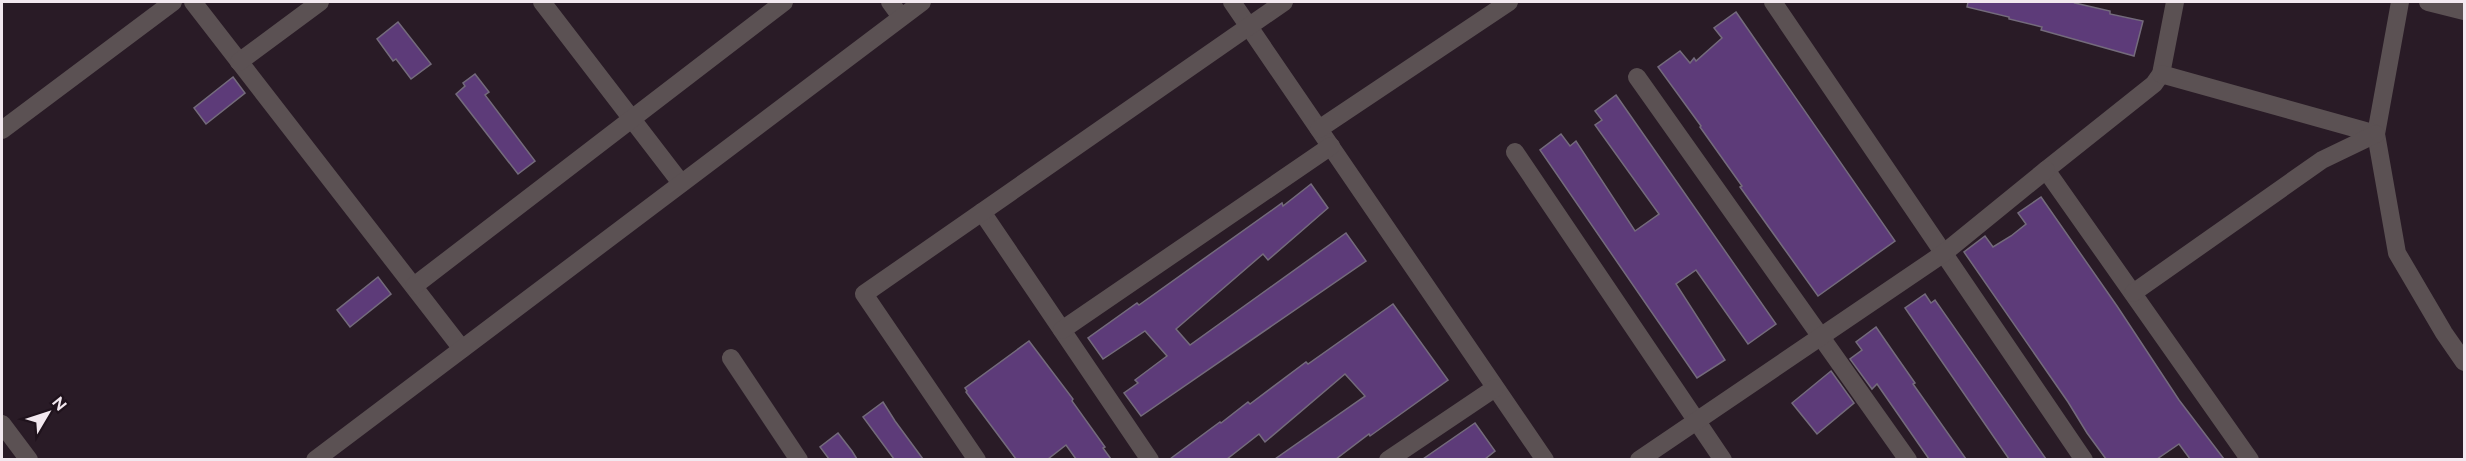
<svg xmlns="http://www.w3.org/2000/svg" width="2466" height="461" font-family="Raleway,sans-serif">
<rect width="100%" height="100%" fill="#291b26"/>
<!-- building -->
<g fill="#5d3b79" stroke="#746b7c" stroke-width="1.5">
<polygon points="1968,2 2076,2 2075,3 2110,11 2110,14 2143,21 2134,56 2041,30 2042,27 2009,19 2009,17 1967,7"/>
<polygon points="1736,12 1895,241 1818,296 1740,187 1742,186 1700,127 1701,126 1658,67 1680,51 1690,63 1694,58 1696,61 1722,38 1714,28"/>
<polygon points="398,22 431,64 411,79 396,59 393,61 377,39"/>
<polygon points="475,74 489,92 485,95 535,161 518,174 456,94 465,86 463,83"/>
<polygon points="233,77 245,93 206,124 194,108"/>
<polygon points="1616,95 1776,324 1748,344 1696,270 1676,284 1725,360 1697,378 1540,150 1561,134 1570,146 1576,141 1635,231 1659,214 1595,125 1602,120 1595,111"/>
<polygon points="1311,184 1328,208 1268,260 1263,254 1176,329 1190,345 1346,233 1366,261 1141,416 1124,393 1138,383 1135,380 1167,356 1145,331 1103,359 1088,338 1137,303 1139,305 1282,203 1283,206"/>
<polygon points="2041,197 2117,306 2179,400 2224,459 2190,459 2179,444 2157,459 2106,459 2087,433 2068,402 1964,252 1985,236 1993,247 2011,236 2026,224 2018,213"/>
<polygon points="378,277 391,294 350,327 337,310"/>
<polygon points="1925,294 1931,303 1935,300 2046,459 2009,459 1905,308"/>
<polygon points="1393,304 1448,380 1370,436 1369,434 1336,459 1275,459 1365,396 1345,374 1265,442 1259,434 1227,459 1170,459 1220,422 1221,423 1248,402 1250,404 1306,362 1308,364"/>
<polygon points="1876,327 1894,353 1915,383 1913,384 1966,459 1929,459 1877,384 1872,389 1850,359 1862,350 1856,342"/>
<polygon points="1029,341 1073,399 1072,401 1105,447 1103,448 1111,459 1076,459 1066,445 1048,459 1016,459 966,392 967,391 965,388"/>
<polygon points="1831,371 1854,403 1817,434 1792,403"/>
<polygon points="883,402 895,421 923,459 894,459 863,417"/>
<polygon points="1475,423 1495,451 1485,459 1423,459"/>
<polygon points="838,433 852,451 857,459 829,459 820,447"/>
</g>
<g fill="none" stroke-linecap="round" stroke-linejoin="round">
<!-- minor -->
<g stroke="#5b5153" stroke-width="18">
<polyline points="193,2 462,349"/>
<polyline points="542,2 681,183"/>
<polyline points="890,2 901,17"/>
<polyline points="1232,2 1545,460"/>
<polyline points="1773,2 2084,460"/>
<polyline points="2175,2 2161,74 2154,84 2046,170 2250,460"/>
<polyline points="2400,2 2376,134 2397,253 2444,333 2464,362"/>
<polyline points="2428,2 2464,11"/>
<polyline points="239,62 320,2"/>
<polyline points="2161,74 2376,134"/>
<polyline points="1637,77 1908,460"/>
<polyline points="1319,129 1509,2"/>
<polyline points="2,130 173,2"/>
<polyline points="1515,152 1723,460"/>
<polyline points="982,212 1150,460"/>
<polyline points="414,286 784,2"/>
<polyline points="2133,293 2322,160 2376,134"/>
<polyline points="1062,330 1331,146"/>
<polyline points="731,358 799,460"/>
<polyline points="2,424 29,460"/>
<polyline points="315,460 922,2"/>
<polyline points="977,460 864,294 1284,2"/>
<polyline points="1388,460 1495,388"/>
<polyline points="1639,460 1944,253 2046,170"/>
</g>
</g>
<!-- border -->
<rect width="2466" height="461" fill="none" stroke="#f2e8ef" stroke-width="6"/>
<!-- north arrow -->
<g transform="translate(48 413) rotate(51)" stroke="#1f121c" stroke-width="4.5" paint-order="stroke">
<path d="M0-4.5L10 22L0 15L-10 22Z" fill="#f2e8ef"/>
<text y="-9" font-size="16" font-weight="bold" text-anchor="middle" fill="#f2e8ef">N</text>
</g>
</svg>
